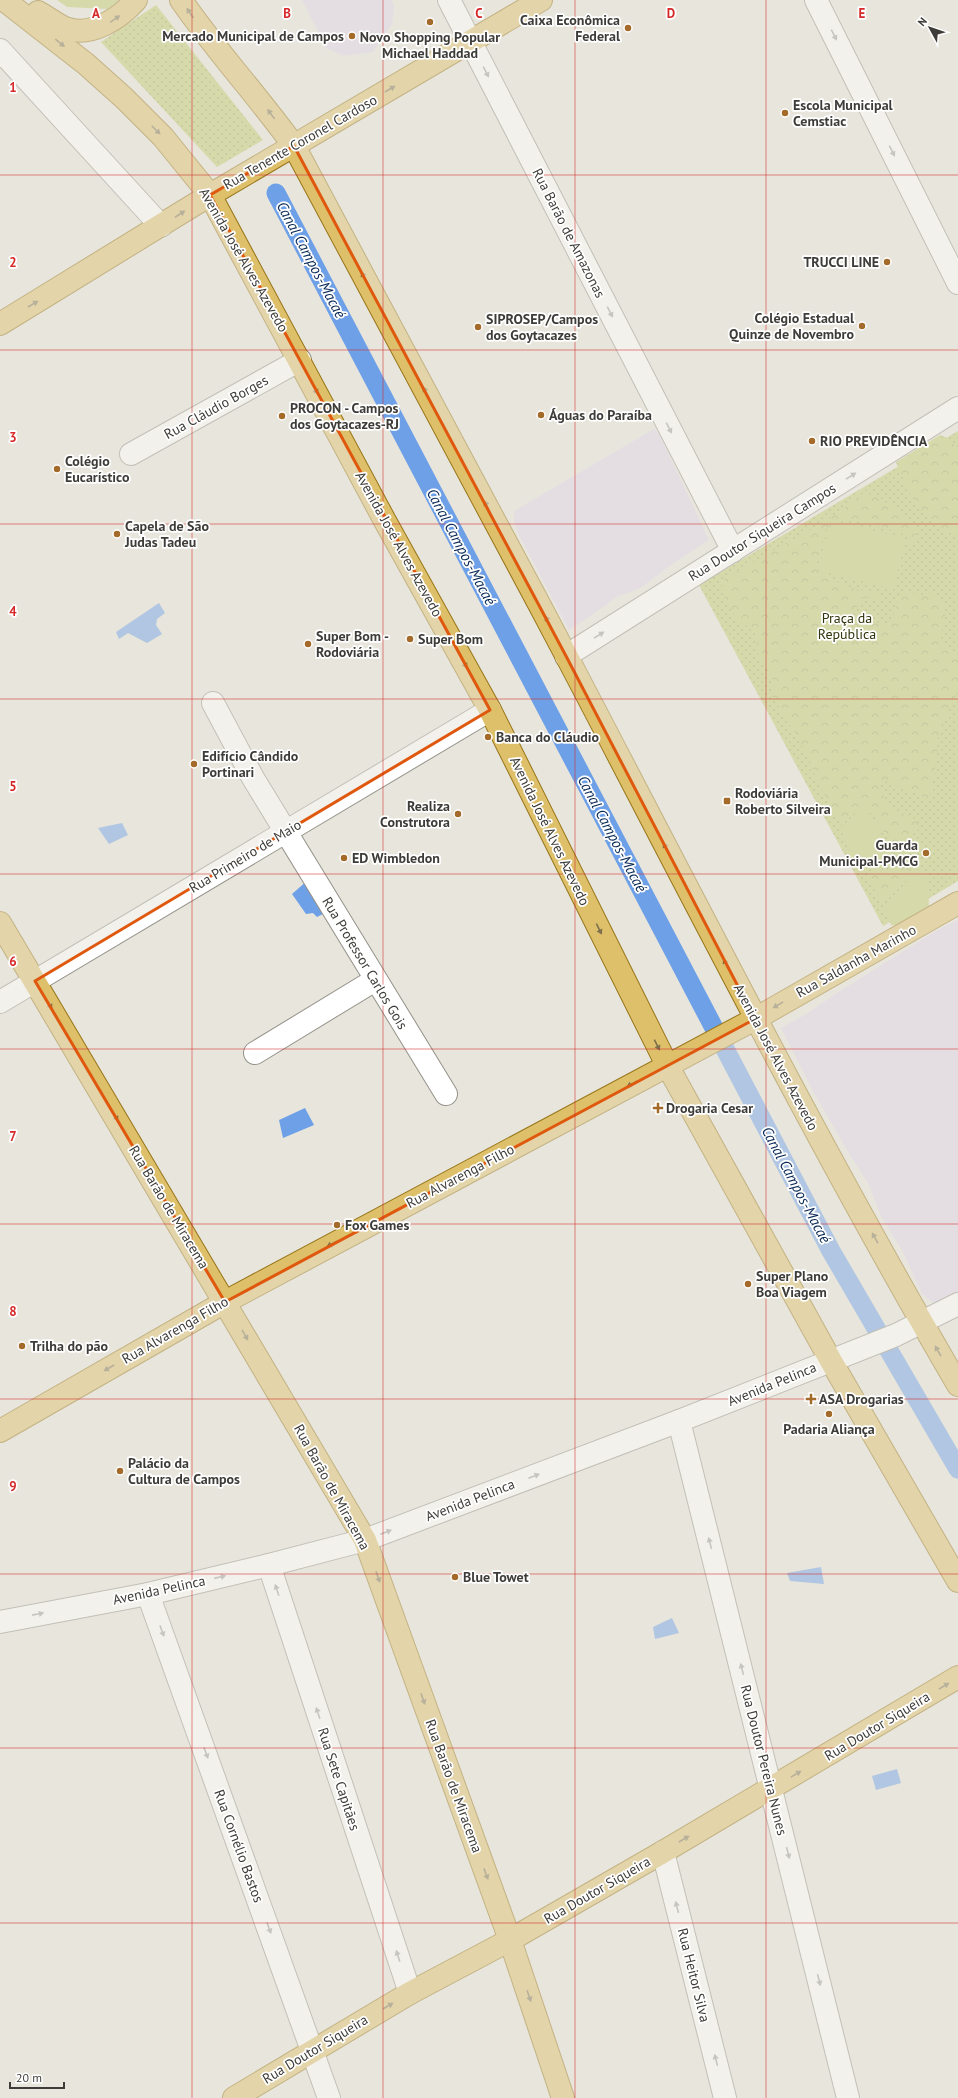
<svg xmlns="http://www.w3.org/2000/svg" width="958" height="2098" font-family="'PT Sans',sans-serif">
<defs>
<pattern id="grass-dots" width="8" height="8" patternUnits="userSpaceOnUse"><rect width="8" height="8" fill="#c1c96b"/><path d="M2 2h.1M6 6h.1" fill="none" stroke="#9ea459" stroke-width="1.8" stroke-linecap="round"/></pattern>
<pattern id="forest-crowns" width="20" height="18" patternUnits="userSpaceOnUse"><rect width="20" height="18" fill="#c1c96b"/><path d="M2 6a3 3 0 1 1 6 0M12 15a3 3 0 1 1 6 0" fill="none" stroke="#9ea459"/></pattern>
</defs>
<rect width="100%" height="100%" fill="#e7e5dc"/>
<!-- commercial -->
<g fill="#e0d6eb">
<polygon points="302,0 392,0 394,7 392,24 373,52 344,56 327,49"/>
<polygon points="654,429 660,436 709,540 671,565 643,586 631,592 618,596 592,615 569,630 518,533 514,521 514,511"/>
<polygon points="958,920 958,1295 935,1304 922,1294 903,1252 881,1216 868,1183 850,1155 815,1095 781,1028 808,1013 840,991 936,931"/>
</g>
<!-- grass -->
<g fill="url(#grass-dots)">
<polygon points="156,5 263,140 217,167 101,42"/>
<polygon points="958,431 958,881 883,926 699,585"/>
</g>
<!-- forest -->
<g fill="url(#forest-crowns)">
<polygon points="940,435 950,439 958,450 958,534 942,531 921,509 910,494 896,462"/>
<path d="M 867,490 L 869,494 C 893,507 904,507 918,533 L 908,550 L 909,536 C 891,530 841,510 827,528 C 825,532 823,539 822,543 C 817,557 814,557 819,572 L 849,588 L 874,591 L 881,596 L 880,601 L 862,597 L 853,616 C 910,639 883,609 907,589 L 919,597 L 931,593 C 957,611 938,620 942,643 L 958,655 L 958,691 L 944,721 L 938,737 L 937,759 L 930,796 L 927,799 L 911,791 L 893,785 L 892,779 L 879,784 C 883,791 884,804 889,807 C 900,814 915,814 921,827 L 900,846 C 902,850 907,854 909,859 C 915,875 896,891 886,901 L 881,901 L 869,880 L 870,873 L 896,856 L 894,849 L 868,806 L 840,822 L 817,782 L 809,758 L 772,695 L 774,682 L 758,654 L 756,635 L 750,628 L 737,620 L 726,601 L 721,590 L 724,579 L 837,514 Z"/>
</g>
<!-- garden -->
<g fill="#c1c96b">
<polygon points="57,0 119,0 108,9 67,7"/>
<path d="M 837,523 L 844,523 L 906,539 L 893,589 L 819,571 C 822,558 824,530 837,523 Z"/>
<path d="M 867,808 L 892,855 L 869,870 C 853,863 846,843 840,827 Z"/>
<path d="M 914,869 C 933,869 928,896 929,909 L 899,926 L 891,925 L 884,907 L 903,887 Z"/>
</g>
<!-- water -->
<g fill="#6ea0e8">
<polygon points="159,603 165,613 157,619 156,625 162,634 147,643 128,633 119,639 116,632"/>
<polygon points="122,823 128,835 109,844 98,828"/>
<polygon points="308,880 327,912 317,917 313,913 306,914 292,894"/>
<polygon points="305,1108 314,1125 283,1138 279,1120"/>
<polygon points="821,1567 824,1584 790,1581 787,1573"/>
<polygon points="672,1618 679,1633 655,1639 653,1627"/>
<polygon points="897,1769 901,1783 876,1790 872,1776"/>
</g>
<g fill="none" stroke-linecap="round" stroke-linejoin="round">
<!-- canal -->
<polyline stroke="#6ea0e8" stroke-width="19" points="276,193 831,1251 958,1469"/>
<!-- minor casing -->
<g stroke="#949289" stroke-width="24">
<g id="minor">
<polyline points="449,0 733,551"/>
<polyline points="816,0 958,283"/>
<polyline points="0,50 161,226"/>
<polyline points="131,454 300,360"/>
<polyline points="566,656 958,408"/>
<polyline points="213,703 253,778 446,1094"/>
<polyline points="0,1002 490,710"/>
<polyline points="255,1053 375,980"/>
<polyline points="679,1421 848,2098"/>
<polyline points="269,1565 410,1993"/>
<polyline points="148,1594 329,2098"/>
<polyline points="0,1622 148,1594 269,1565 365,1540 679,1421 896,1335 958,1304"/>
<polyline points="663,1852 725,2098"/>
</g>
</g>
<!-- major casing -->
<g stroke="#977518" stroke-width="24">
<g id="major">
<polyline points="4,0 86,64 124,98 163,137 210,195 385,521 490,710 667,1065 831,1361 958,1581"/>
<path d="M 181,0 C 216,51 258,96 294,146 C 385,316 477,486 567,657 C 695,901 819,1147 958,1385"/>
<path d="M 38,12 C 47,17 56,24 65,28 C 91,38 120,18 136,0"/>
<polyline points="0,324 210,195 541,0"/>
<polyline points="0,923 365,1540 510,1940 563,2098"/>
<polyline points="0,1431 225,1302 755,1019 958,903"/>
<polyline points="234,2098 410,1993 510,1940 663,1852 958,1677"/>
</g>
</g>
<!-- minor -->
<use href="#minor" stroke="#fff" stroke-width="22"/>
<!-- major -->
<use href="#major" stroke="#debf6a" stroke-width="22"/>
</g>
<!-- one-way arrows -->
<defs><path id="oneway-solid" d="M-6-.8H1V-3.2L6.5 0L1 3.2V.8H-6Z"/></defs>
<g fill="#7d704c">
<use href="#oneway-solid" transform="translate(190 13) rotate(-124)"/>
<use href="#oneway-solid" transform="translate(115 19) rotate(-34)"/>
<use href="#oneway-solid" transform="translate(60 43) rotate(39)"/>
<use href="#oneway-solid" transform="translate(390 89) rotate(-30)"/>
<use href="#oneway-solid" transform="translate(271 114) rotate(-126)"/>
<use href="#oneway-solid" transform="translate(156 130) rotate(45)"/>
<use href="#oneway-solid" transform="translate(180 214) rotate(-33)"/>
<use href="#oneway-solid" transform="translate(364 277) rotate(-118)"/>
<use href="#oneway-solid" transform="translate(33 304) rotate(-31)"/>
<use href="#oneway-solid" transform="translate(315 389) rotate(62)"/>
<use href="#oneway-solid" transform="translate(426 392) rotate(-118)"/>
<use href="#oneway-solid" transform="translate(487 506) rotate(-118)"/>
<use href="#oneway-solid" transform="translate(548 621) rotate(-118)"/>
<use href="#oneway-solid" transform="translate(464 663) rotate(61)"/>
<use href="#oneway-solid" transform="translate(666 848) rotate(-117)"/>
<use href="#oneway-solid" transform="translate(599 929) rotate(64)"/>
<use href="#oneway-solid" transform="translate(726 964) rotate(-117)"/>
<use href="#oneway-solid" transform="translate(49 1004) rotate(59)"/>
<use href="#oneway-solid" transform="translate(778 1005) rotate(149)"/>
<use href="#oneway-solid" transform="translate(657 1045) rotate(64)"/>
<use href="#oneway-solid" transform="translate(632 1084) rotate(152)"/>
<use href="#oneway-solid" transform="translate(115 1116) rotate(59)"/>
<use href="#oneway-solid" transform="translate(875 1238) rotate(-119)"/>
<use href="#oneway-solid" transform="translate(332 1244) rotate(152)"/>
<use href="#oneway-solid" transform="translate(245 1335) rotate(60)"/>
<use href="#oneway-solid" transform="translate(938 1351) rotate(-120)"/>
<use href="#oneway-solid" transform="translate(109 1368) rotate(150)"/>
<use href="#oneway-solid" transform="translate(378 1577) rotate(70)"/>
<use href="#oneway-solid" transform="translate(944 1686) rotate(-31)"/>
<use href="#oneway-solid" transform="translate(423 1699) rotate(70)"/>
<use href="#oneway-solid" transform="translate(796 1774) rotate(-31)"/>
<use href="#oneway-solid" transform="translate(684 1839) rotate(-30)"/>
<use href="#oneway-solid" transform="translate(486 1874) rotate(70)"/>
<use href="#oneway-solid" transform="translate(529 1996) rotate(71)"/>
<use href="#oneway-solid" transform="translate(388 2006) rotate(-30)"/>
</g>
<g fill="#9e9e9c">
<use href="#oneway-solid" transform="translate(834 35) rotate(63)"/>
<use href="#oneway-solid" transform="translate(486 72) rotate(63)"/>
<use href="#oneway-solid" transform="translate(892 151) rotate(63)"/>
<use href="#oneway-solid" transform="translate(610 312) rotate(63)"/>
<use href="#oneway-solid" transform="translate(669 428) rotate(63)"/>
<use href="#oneway-solid" transform="translate(851 476) rotate(-32)"/>
<use href="#oneway-solid" transform="translate(599 635) rotate(-32)"/>
<use href="#oneway-solid" transform="translate(534 1476) rotate(-21)"/>
<use href="#oneway-solid" transform="translate(386 1532) rotate(-21)"/>
<use href="#oneway-solid" transform="translate(710 1543) rotate(-104)"/>
<use href="#oneway-solid" transform="translate(220 1577) rotate(-13)"/>
<use href="#oneway-solid" transform="translate(277 1590) rotate(-108)"/>
<use href="#oneway-solid" transform="translate(38 1614) rotate(-11)"/>
<use href="#oneway-solid" transform="translate(162 1631) rotate(70)"/>
<use href="#oneway-solid" transform="translate(742 1669) rotate(-104)"/>
<use href="#oneway-solid" transform="translate(318 1713) rotate(-108)"/>
<use href="#oneway-solid" transform="translate(206 1753) rotate(70)"/>
<use href="#oneway-solid" transform="translate(788 1853) rotate(76)"/>
<use href="#oneway-solid" transform="translate(677 1907) rotate(-104)"/>
<use href="#oneway-solid" transform="translate(269 1928) rotate(70)"/>
<use href="#oneway-solid" transform="translate(398 1956) rotate(-108)"/>
<use href="#oneway-solid" transform="translate(819 1980) rotate(76)"/>
<use href="#oneway-solid" transform="translate(716 2060) rotate(-104)"/>
</g>
<!-- marked area -->
<path d="M0 0H958V2098H0ZM 294,146 L 566,656 L 755,1019 L 225,1302 L 35,981 L 490,710 L 210,195 Z" fill="#e7e5dc" fill-opacity=".55" fill-rule="evenodd"/>
<path fill="none" stroke="#df580e" stroke-width="3" stroke-linejoin="round" d="M 294,146 L 566,656 L 755,1019 L 225,1302 L 35,981 L 490,710 L 210,195 Z"/>
<!-- grid -->
<path fill="none" stroke="#d62828" stroke-width="1" stroke-opacity="0.55" d="M 192,0 L 192,2098M 383,0 L 383,2098M 575,0 L 575,2098M 766,0 L 766,2098M 0,175 L 958,175M 0,350 L 958,350M 0,524 L 958,524M 0,699 L 958,699M 0,874 L 958,874M 0,1049 L 958,1049M 0,1224 L 958,1224M 0,1399 L 958,1399M 0,1574 L 958,1574M 0,1748 L 958,1748M 0,1923 L 958,1923"/>
<!-- markers -->
<g fill="#a36a29" stroke="#fff" stroke-width="1.5">
<circle cx="430" cy="22" r="4"/>
<circle cx="628" cy="28" r="4"/>
<circle cx="352" cy="36" r="4"/>
<circle cx="785" cy="113" r="4"/>
<circle cx="887" cy="262" r="4"/>
<circle cx="862" cy="326" r="4"/>
<circle cx="478" cy="327" r="4"/>
<circle cx="541" cy="415" r="4"/>
<circle cx="282" cy="416" r="4"/>
<circle cx="812" cy="441" r="4"/>
<circle cx="57" cy="469" r="4"/>
<circle cx="117" cy="534" r="4"/>
<circle cx="410" cy="639" r="4"/>
<circle cx="308" cy="644" r="4"/>
<circle cx="488" cy="737" r="4"/>
<circle cx="194" cy="764" r="4"/>
<rect x="723" y="797" width="8" height="8" rx="2"/>
<circle cx="458" cy="814" r="4"/>
<circle cx="926" cy="853" r="4"/>
<circle cx="344" cy="858" r="4"/>
<path d="M656 1102h4v4h4v4h-4v4h-4v-4h-4v-4h4z"/>
<circle cx="337" cy="1225" r="4"/>
<circle cx="748" cy="1284" r="4"/>
<circle cx="22" cy="1346" r="4"/>
<path d="M809 1393h4v4h4v4h-4v4h-4v-4h-4v-4h4z"/>
<circle cx="829" cy="1414" r="4"/>
<circle cx="120" cy="1471" r="4"/>
<circle cx="455" cy="1577" r="4"/>
</g>
<g text-anchor="middle" stroke-width="3.5" stroke-linejoin="round" paint-order="stroke">
<!-- poi labels -->
<g font-size="14" font-weight="bold" fill="#3d3c38" stroke="#fff" text-anchor="start">
<text x="620" y="25" text-anchor="end">Caixa Econômica<tspan x="620" dy="16">Federal</tspan></text>
<text x="344" y="41" text-anchor="end">Mercado Municipal de Campos</text>
<text x="430" y="42" text-anchor="middle">Novo Shopping Popular<tspan x="430" dy="16">Michael Haddad</tspan></text>
<text x="793" y="110">Escola Municipal<tspan x="793" dy="16">Cemstiac</tspan></text>
<text x="879" y="267" text-anchor="end">TRUCCI LINE</text>
<text x="854" y="323" text-anchor="end">Colégio Estadual<tspan x="854" dy="16">Quinze de Novembro</tspan></text>
<text x="486" y="324">SIPROSEP/Campos<tspan x="486" dy="16">dos Goytacazes</tspan></text>
<text x="290" y="413">PROCON - Campos<tspan x="290" dy="16">dos Goytacazes-RJ</tspan></text>
<text x="549" y="420">Águas do Paraíba</text>
<text x="820" y="446">RIO PREVIDÊNCIA</text>
<text x="65" y="466">Colégio<tspan x="65" dy="16">Eucarístico</tspan></text>
<text x="125" y="531">Capela de São<tspan x="125" dy="16">Judas Tadeu</tspan></text>
<text x="316" y="641">Super Bom -<tspan x="316" dy="16">Rodoviária</tspan></text>
<text x="418" y="644">Super Bom</text>
<text x="496" y="742">Banca do Cláudio</text>
<text x="202" y="761">Edifício Cândido<tspan x="202" dy="16">Portinari</tspan></text>
<text x="735" y="798">Rodoviária<tspan x="735" dy="16">Roberto Silveira</tspan></text>
<text x="450" y="811" text-anchor="end">Realiza<tspan x="450" dy="16">Construtora</tspan></text>
<text x="918" y="850" text-anchor="end">Guarda<tspan x="918" dy="16">Municipal-PMCG</tspan></text>
<text x="352" y="863">ED Wimbledon</text>
<text x="666" y="1113">Drogaria Cesar</text>
<text x="345" y="1230">Fox Games</text>
<text x="756" y="1281">Super Plano<tspan x="756" dy="16">Boa Viagem</tspan></text>
<text x="30" y="1351">Trilha do pão</text>
<text x="819" y="1404">ASA Drogarias</text>
<text x="829" y="1434" text-anchor="middle">Padaria Aliança</text>
<text x="128" y="1468">Palácio da<tspan x="128" dy="16">Cultura de Campos</tspan></text>
<text x="463" y="1582">Blue Towet</text>
</g>
<!-- street labels -->
<g font-size="14" fill="#3d3c38" stroke="#fff">
<text transform="translate(300 142) rotate(-30)" y="5">Rua Tenente Coronel Cardoso</text>
<text transform="translate(569 233) rotate(63)" y="5">Rua Barão de Amazonas</text>
<text transform="translate(244 260) rotate(60)" y="5">Avenida José Alves Azevedo</text>
<text transform="translate(216 407) rotate(-29)" y="5">Rua Cláudio Borges</text>
<text transform="translate(762 532) rotate(-32)" y="5">Rua Doutor Siqueira Campos</text>
<text transform="translate(399 544) rotate(61)" y="5">Avenida José Alves Azevedo</text>
<text transform="translate(550 831) rotate(64)" y="5">Avenida José Alves Azevedo</text>
<text transform="translate(245 856) rotate(-31)" y="5">Rua Primeiro de Maio</text>
<text transform="translate(856 961) rotate(-29)" y="5">Rua Saldanha Marinho</text>
<text transform="translate(365 963) rotate(59)" y="5">Rua Professor Carlos Gois</text>
<text transform="translate(776 1057) rotate(62)" y="5">Avenida José Alves Azevedo</text>
<text transform="translate(460 1176) rotate(-28)" y="5">Rua Alvarenga Filho</text>
<text transform="translate(169 1207) rotate(59)" y="5">Rua Barão de Miracema</text>
<text transform="translate(175 1330) rotate(-30)" y="5">Rua Alvarenga Filho</text>
<text transform="translate(772 1384) rotate(-22)" y="5">Avenida Pelinca</text>
<text transform="translate(332 1487) rotate(61)" y="5">Rua Barão de Miracema</text>
<text transform="translate(470 1500) rotate(-21)" y="5">Avenida Pelinca</text>
<text transform="translate(159 1590) rotate(-12)" y="5">Avenida Pelinca</text>
<text transform="translate(877 1726) rotate(-31)" y="5">Rua Doutor Siqueira</text>
<text transform="translate(764 1760) rotate(76)" y="5">Rua Doutor Pereira Nunes</text>
<text transform="translate(339 1779) rotate(72)" y="5">Rua Sete Capitães</text>
<text transform="translate(454 1786) rotate(70)" y="5">Rua Barão de Miracema</text>
<text transform="translate(239 1846) rotate(70)" y="5">Rua Cornélio Bastos</text>
<text transform="translate(597 1890) rotate(-30)" y="5">Rua Doutor Siqueira</text>
<text transform="translate(694 1975) rotate(76)" y="5">Rua Heitor Silva</text>
<text transform="translate(315 2049) rotate(-31)" y="5">Rua Doutor Siqueira</text>
</g>
<!-- park labels -->
<g font-size="14" fill="#33360d" stroke="#fff">
<text x="847" y="623">Praça da<tspan x="847" dy="16">República</tspan></text>
</g>
<!-- water labels -->
<g font-size="15" font-style="italic" fill="#082955" stroke="#fff">
<text transform="translate(311 260) rotate(62)" y="5">Canal Campos-Macaé</text>
<text transform="translate(461 547) rotate(62)" y="5">Canal Campos-Macaé</text>
<text transform="translate(612 834) rotate(62)" y="5">Canal Campos-Macaé</text>
<text transform="translate(796 1185) rotate(62)" y="5">Canal Campos-Macaé</text>
</g>
</g>
<g font-size="13" text-anchor="middle" font-weight="bold" fill="#d62828" stroke="#fff" stroke-width="3.5" stroke-linejoin="round" paint-order="stroke">
<text x="96" y="18">A</text>
<text x="287" y="18">B</text>
<text x="479" y="18">C</text>
<text x="671" y="18">D</text>
<text x="862" y="18">E</text>
<text x="13" y="92">1</text>
<text x="13" y="267">2</text>
<text x="13" y="442">3</text>
<text x="13" y="616">4</text>
<text x="13" y="791">5</text>
<text x="13" y="966">6</text>
<text x="13" y="1141">7</text>
<text x="13" y="1316">8</text>
<text x="13" y="1491">9</text>
</g>
<!-- north arrow -->
<g transform="translate(930 28) rotate(310)" stroke="#ffffff" stroke-width="3" paint-order="stroke">
<path d="M0-3L7 15L0 10L-7 15Z" fill="#3d3c38"/>
<text y="-6" font-size="11" font-weight="bold" text-anchor="middle" fill="#3d3c38">N</text>
</g>
<!-- scale -->
<path d="M10 2082v6h54v-6" fill="none" stroke="#3d3c38" stroke-width="2"/>
<text x="16" y="2082" font-size="12" fill="#3d3c38" stroke="#ffffff" stroke-width="3" paint-order="stroke">20 m</text>
</svg>
